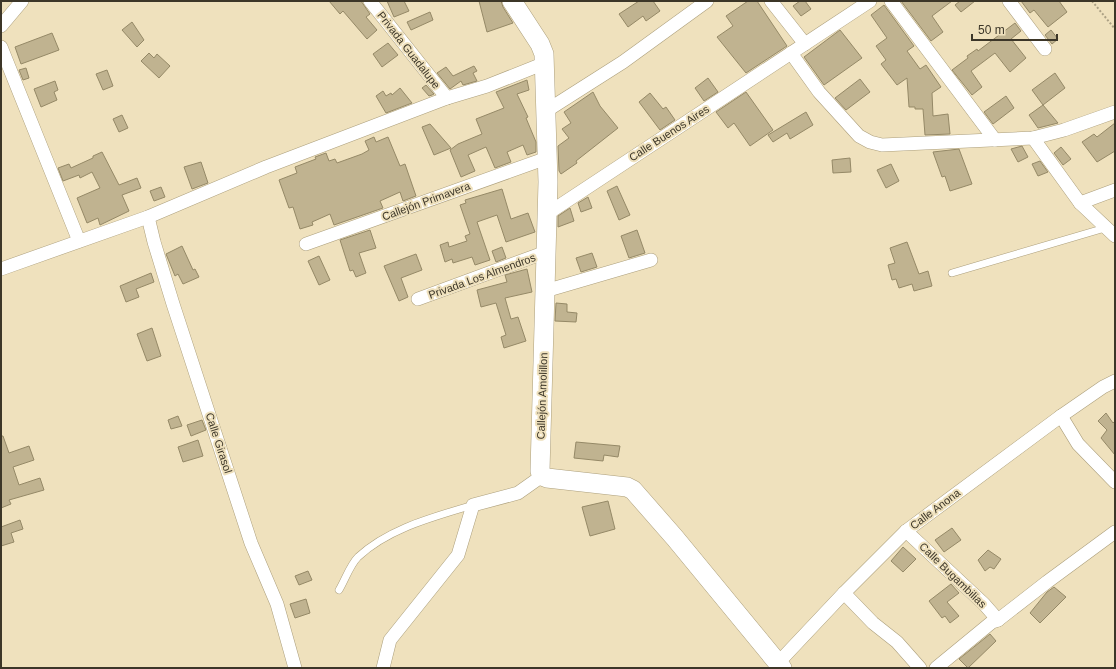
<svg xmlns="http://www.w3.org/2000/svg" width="1116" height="669" font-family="Helvetica,sans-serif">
<rect width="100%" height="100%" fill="#efe1bd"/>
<!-- building -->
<g fill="#c0b390" stroke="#958967">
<polygon points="329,1 361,1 370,14 366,17 377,30 367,39 343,11 340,14"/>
<polygon points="387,1 404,1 409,11 394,17"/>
<polygon points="479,1 501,1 503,7 513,23 487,32"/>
<polygon points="639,1 653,1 660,11 646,21 643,16 628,27 619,14"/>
<polygon points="748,1 757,1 787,46 746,73 717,37 733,26 726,16"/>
<polygon points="800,1 805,1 811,9 801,16 793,6"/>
<polygon points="901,1 952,1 932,16 943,32 931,41"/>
<polygon points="960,1 975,1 961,12 955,5"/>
<polygon points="1021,1 1059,1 1067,12 1048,27 1034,10 1030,13"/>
<polygon points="884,5 914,46 907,51 920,69 926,65 941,87 932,93 933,116 948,114 950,134 925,135 923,109 915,109 915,107 909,107 907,78 897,85 881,64 886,60 876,46 887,38 871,15"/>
<polygon points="430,12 433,20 411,30 407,22"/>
<polygon points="132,22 144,40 137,47 122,30"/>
<polygon points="1015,23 1021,31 1011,39 1026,58 1010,72 995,53 971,71 982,87 972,95 952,70 968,58 967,56 977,49 978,51"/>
<polygon points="840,30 862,58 824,85 804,57"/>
<polygon points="1051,30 1058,39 1052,44 1045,35"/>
<polygon points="52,33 59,50 21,64 15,47"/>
<polygon points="388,43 398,55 382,67 373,54"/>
<polygon points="149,53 154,58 157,54 170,66 159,78 141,61"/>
<polygon points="474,66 477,71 473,73 477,81 463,85 461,81 450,89 437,73 446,67 453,76"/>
<polygon points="26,68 29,78 23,80 19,70"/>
<polygon points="107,70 113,86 103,90 96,74"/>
<polygon points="1055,73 1065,88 1043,105 1032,90"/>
<polygon points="708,78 718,92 704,101 695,88"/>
<polygon points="860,79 870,92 846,110 835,98"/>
<polygon points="527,80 529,90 517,94 528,117 526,118 536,142 536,152 527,155 523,145 507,152 511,162 495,168 486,147 468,155 475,171 461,177 450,150 458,144 482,134 476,119 504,108 496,92"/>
<polygon points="55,81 58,90 54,92 57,100 41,107 34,89"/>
<polygon points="426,85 434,94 432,95 429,96 422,88"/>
<polygon points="400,88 412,103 386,113 376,96 383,91 386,96 391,93 392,95"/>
<polygon points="593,92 600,106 618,128 576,161 577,163 561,174 559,171 558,146 569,138 562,129 571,123 564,112"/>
<polygon points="746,92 773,130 750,146 734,123 728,128 716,112"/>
<polygon points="650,93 663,109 666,107 675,120 660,130 639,102"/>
<polygon points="1006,96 1014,108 993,124 984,112"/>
<polygon points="1043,105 1058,123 1038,128 1029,115"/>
<polygon points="806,112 813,125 790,139 787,133 773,142 768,135"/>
<polygon points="122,115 128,128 119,132 113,119"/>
<polygon points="1115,123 1115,151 1097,162 1082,142 1094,134 1097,137"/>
<polygon points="430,124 451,148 434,155 422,127"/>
<polygon points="374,137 376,142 388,137 400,166 405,164 416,196 403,201 400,192 380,201 383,208 334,225 330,214 312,222 313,225 300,229 293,207 289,208 279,180 297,173 295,167 316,159 315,157 326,153 329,161 335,159 337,163 362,154 369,150 365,141"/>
<polygon points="1022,146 1028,157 1018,162 1011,149"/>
<polygon points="1061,147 1071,159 1063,165 1054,153"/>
<polygon points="959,149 972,184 950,191 945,176 942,177 933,152"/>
<polygon points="102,152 119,185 137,178 141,188 122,195 129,211 100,225 98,218 87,223 77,198 100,188 92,172 80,178 79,175 63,181 58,168 69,164 71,168 93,158 93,156"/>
<polygon points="850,158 851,172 833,173 832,160"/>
<polygon points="1040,161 1048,172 1038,176 1032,164"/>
<polygon points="201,162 208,183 192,189 184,167"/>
<polygon points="891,164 899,181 886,188 877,170"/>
<polygon points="617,186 630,215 619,220 607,191"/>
<polygon points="161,187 165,197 154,201 150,191"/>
<polygon points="502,189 511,219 528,213 535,232 506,242 497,215 477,222 490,260 475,265 472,257 453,263 452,259 445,262 440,245 448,242 449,247 467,241 465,236 470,234 460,205 466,203 465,200"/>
<polygon points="588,197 592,208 581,212 578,203"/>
<polygon points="570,208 574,221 558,227 558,216"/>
<polygon points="370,230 376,248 359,253 366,273 356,277 353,270 350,271 340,240"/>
<polygon points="637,230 645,253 629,258 621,236"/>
<polygon points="907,242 919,274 928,271 932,286 914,291 912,284 899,288 896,279 892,280 888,265 895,263 890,248"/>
<polygon points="182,246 193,270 195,269 199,277 183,284 178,274 175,276 166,254"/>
<polygon points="502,247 506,258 496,262 492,251"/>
<polygon points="592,253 597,267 581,272 576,258"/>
<polygon points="416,254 422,270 401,278 408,297 399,301 384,266"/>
<polygon points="319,256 330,280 319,285 308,261"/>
<polygon points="527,269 532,292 505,298 511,319 518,317 526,341 504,348 501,337 506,335 496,303 481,307 477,290 507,282 505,275"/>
<polygon points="151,273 154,282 136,289 139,297 126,302 120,286"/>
<polygon points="556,303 567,304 567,312 577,313 576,322 555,321"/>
<polygon points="152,328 161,356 147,361 137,334"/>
<polygon points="1106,413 1113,423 1115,421 1115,455 1101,438 1107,430 1098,421"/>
<polygon points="178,416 182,426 171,429 168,420"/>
<polygon points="202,420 206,430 191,436 187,425"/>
<polygon points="1,436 3,436 9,453 29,446 34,460 13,467 19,485 40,478 44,490 9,500 11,504 1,508"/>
<polygon points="198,440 203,456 183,462 178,447"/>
<polygon points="576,442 620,446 618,457 604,455 603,461 574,458"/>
<polygon points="608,501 615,529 590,536 582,507"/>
<polygon points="20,520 23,529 11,533 14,542 1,546 1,527"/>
<polygon points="952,528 961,540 944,552 935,540"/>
<polygon points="903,547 916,559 903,572 891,561"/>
<polygon points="988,550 1001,559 994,569 990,567 985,571 978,560"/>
<polygon points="308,571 312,580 299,585 295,576"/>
<polygon points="951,584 959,593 947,602 959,616 950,623 945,616 942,618 929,601"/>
<polygon points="1054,587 1066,597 1040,623 1030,613 1047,592"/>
<polygon points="306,599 310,613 295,618 290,604"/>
<polygon points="990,634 996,641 968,668 959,659"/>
</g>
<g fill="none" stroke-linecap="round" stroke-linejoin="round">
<!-- lane casing -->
<g stroke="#ac9f7c" stroke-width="8">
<g id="lane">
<polyline points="952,273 1105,228"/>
<path d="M 339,590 C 345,580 350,565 358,557 C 389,528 434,517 473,505"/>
</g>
</g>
<!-- street casing -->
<g stroke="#ac9f7c" stroke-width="14">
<g id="street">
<polyline points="370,1 447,98"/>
<polyline points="771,1 805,44"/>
<polyline points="891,1 995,140"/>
<polyline points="1009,1 1045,49"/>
<polyline points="1,26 22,1"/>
<polyline points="1,47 79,241"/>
<polyline points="791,53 819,92 859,136 870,142 882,145 1033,138 1064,130 1115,112"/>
<polyline points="546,111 623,62 707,1"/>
<polyline points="1033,138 1080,203 1115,236"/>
<polyline points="1080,203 1115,190"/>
<polyline points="547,214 870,1"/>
<polyline points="148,217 154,242 173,304 251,543 277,604 295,668"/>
<polyline points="306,244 547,158"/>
<polyline points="1,269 148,217 266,167 447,98 487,86 545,63"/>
<polyline points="545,291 651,260"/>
<polyline points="418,299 546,252"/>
<polyline points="1061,416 1078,444 1115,482"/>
<polyline points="906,531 984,604 998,620"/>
<polyline points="844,593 873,623 897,642 920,668"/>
<polyline points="778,663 844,593 906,531 1061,416 1103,387 1115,381"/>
<polyline points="383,668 390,640 458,555 473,505 518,493 542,476"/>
<polyline points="936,668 992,622 998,620 1047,582 1115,532"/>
</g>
</g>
<!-- secondary casing -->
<g stroke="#ac9f7c" stroke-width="20">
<polyline id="secondary" points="512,1 540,44 544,54 548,182 540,471 542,476 547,478 627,487 633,490 675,538 782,668"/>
</g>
<!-- path -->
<polyline stroke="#aba084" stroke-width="2" stroke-dasharray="2 2" stroke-linecap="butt" points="1092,1 1115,29"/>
<!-- lane -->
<use href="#lane" stroke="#fff" stroke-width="7"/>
<!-- street -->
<use href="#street" stroke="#fff" stroke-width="13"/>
<!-- secondary -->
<use href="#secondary" stroke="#fff" stroke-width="19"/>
</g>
<g text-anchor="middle" stroke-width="4" stroke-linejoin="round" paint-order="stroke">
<!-- street labels -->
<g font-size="11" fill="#3c3628" stroke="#efe1bd">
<text transform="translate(409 50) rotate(52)" y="4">Privada Guadalupe</text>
<text transform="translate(669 133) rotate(-33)" y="4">Calle Buenos Aires</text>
<text transform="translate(426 201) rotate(-20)" y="4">Callejón Primavera</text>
<text transform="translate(482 276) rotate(-20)" y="4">Privada Los Almendros</text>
<text transform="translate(542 396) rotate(-88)" y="4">Callejón Amolillon</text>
<text transform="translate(219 443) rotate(72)" y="4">Calle Girasol</text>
<text transform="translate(935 509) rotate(-37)" y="4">Calle Anona</text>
<text transform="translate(953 575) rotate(44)" y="4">Calle Bugambilias</text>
</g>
</g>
<!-- border -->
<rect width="1116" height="669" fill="none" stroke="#3c3628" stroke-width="4"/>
<!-- scale -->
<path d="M972 34v6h85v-6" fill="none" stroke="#3c3628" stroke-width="2"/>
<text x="978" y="34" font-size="12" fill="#3c3628" stroke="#efe1bd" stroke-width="3" paint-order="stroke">50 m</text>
</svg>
